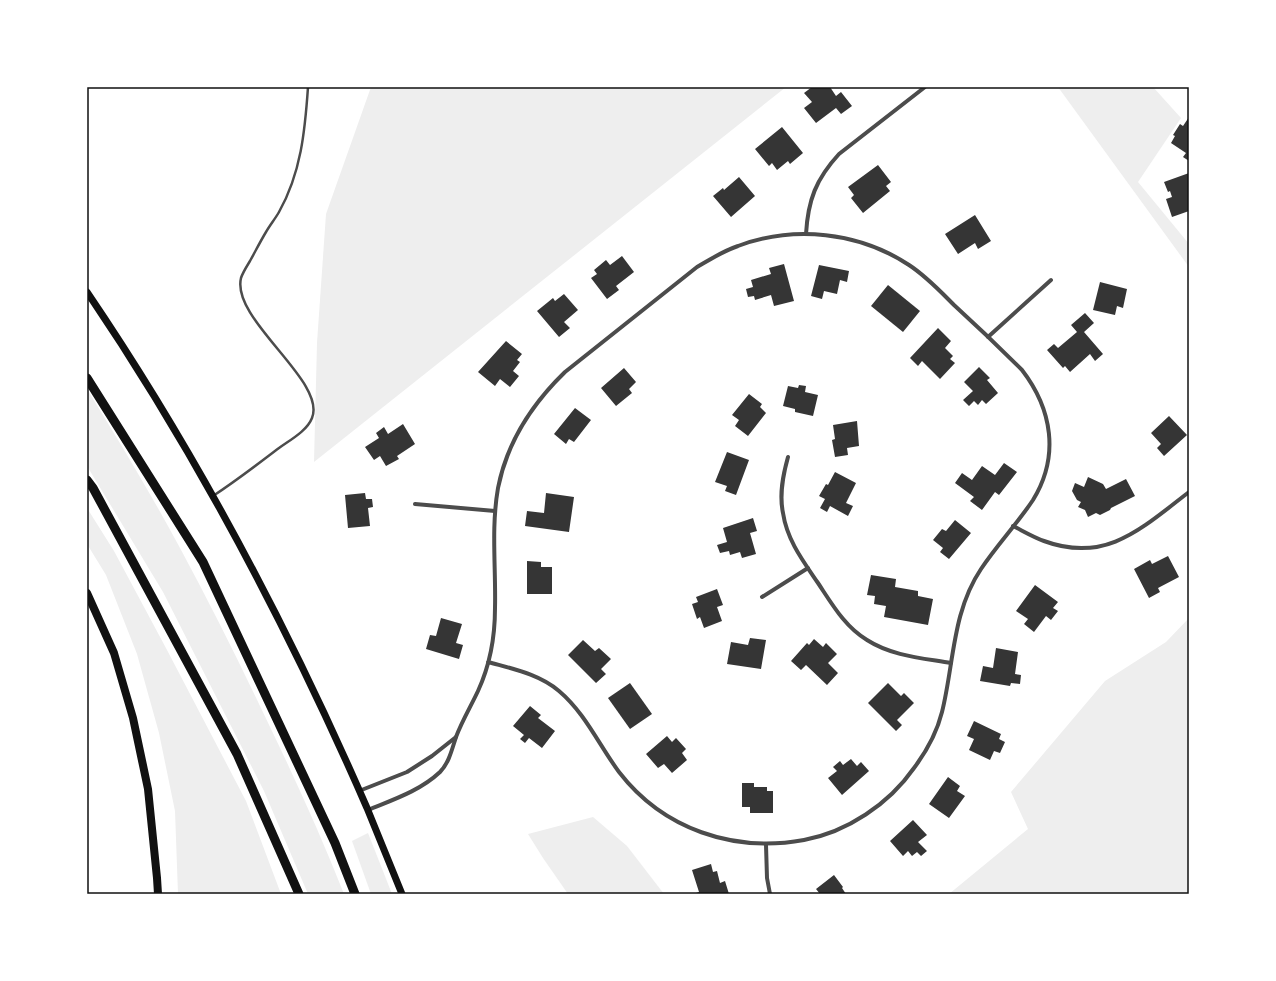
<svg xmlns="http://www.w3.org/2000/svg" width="1276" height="981" font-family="Montserrat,sans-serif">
<rect width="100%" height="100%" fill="#fff"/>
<!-- green -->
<g fill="#eee">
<polygon points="371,87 786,87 314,462 317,343 326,214"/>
<polygon points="1058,87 1153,87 1181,118 1138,182 1189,244 1189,267"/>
<path d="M 87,389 C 119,441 151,494 180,548 C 212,607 242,668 271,729 C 297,783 322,838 344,894 L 308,894 L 264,791 L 163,592 L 87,466 Z"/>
<polygon points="87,508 114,551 167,650 246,801 281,894 178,894 175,811 159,733 137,654 106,575 87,544"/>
<polygon points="1189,618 1189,894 949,894 1028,829 1011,792 1105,681 1166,642"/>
<polygon points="593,817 627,846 664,894 568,894 543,858 528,834"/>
<polygon points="368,833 392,894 371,894 352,841"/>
</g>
<!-- building -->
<g fill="#353535">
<polygon points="812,87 830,87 836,96 841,92 852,106 841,114 836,108 816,123 804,108 812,102 804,93"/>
<polygon points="1189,117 1189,161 1183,157 1186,153 1171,143 1175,136 1173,135 1180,124 1183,126"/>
<polygon points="782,127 803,153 790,164 788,161 777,170 772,163 769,166 755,149"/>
<polygon points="878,165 891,182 886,186 890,191 863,213 851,198 854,195 848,187"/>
<polygon points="1189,173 1189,211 1172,217 1166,199 1172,197 1170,191 1168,192 1164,182"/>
<polygon points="739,177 755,196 731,217 713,196 723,188 724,190"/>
<polygon points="975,215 991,241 978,249 975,243 958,254 945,234"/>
<polygon points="622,256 634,272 616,286 619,290 607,299 591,278 597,274 594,270 606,260 610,265"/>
<polygon points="784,264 794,301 774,306 771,295 755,300 754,296 748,297 746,289 753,287 751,280 771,274 769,268"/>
<polygon points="819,265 849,271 847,282 840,280 837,294 824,291 822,299 811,296"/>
<polygon points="1100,282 1127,289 1123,308 1117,306 1115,315 1093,310"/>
<polygon points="888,285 920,311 903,332 871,306"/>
<polygon points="564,294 578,310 564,322 570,328 559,337 537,311 553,298 555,301"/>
<polygon points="1085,313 1094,323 1084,332 1103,354 1095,361 1090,354 1070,372 1065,366 1063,368 1047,350 1054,344 1058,348 1077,332 1071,325"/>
<polygon points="938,328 951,341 945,348 953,356 950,359 955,363 940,379 922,361 918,366 910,358"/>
<polygon points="506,341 522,354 517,360 520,362 513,371 519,376 510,387 500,379 495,386 478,372"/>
<polygon points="979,367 990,378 987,380 998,393 986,404 982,400 978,405 974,401 969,406 963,400 973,391 964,382"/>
<polygon points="624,368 636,382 629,389 632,393 616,406 601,388"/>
<polygon points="799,385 806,386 805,392 818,395 813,416 795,412 795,409 783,406 788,386 798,388"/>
<polygon points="749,394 762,404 760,407 766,413 748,436 735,426 739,420 732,415"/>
<polygon points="575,408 591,420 574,442 569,439 566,444 554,434"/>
<polygon points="1169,416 1187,435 1164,456 1157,448 1161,444 1151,433"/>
<polygon points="857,421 859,446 847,448 848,455 835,457 832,440 835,439 833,425"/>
<polygon points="403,424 415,444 397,456 399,459 386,466 380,456 374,460 365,447 379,438 376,433 384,427 388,434"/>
<polygon points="727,452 749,460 736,495 725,491 727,486 715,482"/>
<polygon points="1004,463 1017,472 999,495 995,492 982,510 970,501 974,497 955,483 962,473 972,480 982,466 995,475"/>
<polygon points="835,472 856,483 846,503 853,506 848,516 830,506 827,512 820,508 825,499 819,496 826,484 828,485"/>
<polygon points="1088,477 1103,484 1106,489 1126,479 1135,496 1111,508 1110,510 1100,515 1096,513 1088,517 1085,510 1078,507 1081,502 1077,500 1072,491 1075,483 1084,487"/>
<polygon points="365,493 366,499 372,499 373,507 368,508 370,526 348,528 345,495"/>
<polygon points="546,493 574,497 569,532 525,526 527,511 544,513"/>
<polygon points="753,518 757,531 750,533 756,554 742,558 740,552 730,555 729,551 720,553 717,545 727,542 723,528"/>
<polygon points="955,520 971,533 949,559 940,552 943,548 933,540 942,529 946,531"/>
<polygon points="1168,556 1179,577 1158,588 1160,592 1149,598 1134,569 1150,560 1152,564"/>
<polygon points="527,561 541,562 541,567 552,567 552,594 527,594"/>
<polygon points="871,575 896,579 895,587 918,591 918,596 933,599 928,625 884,617 886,606 874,604 875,596 867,595"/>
<polygon points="1035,585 1058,602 1053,608 1058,611 1051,620 1046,616 1034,632 1024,624 1028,619 1016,611"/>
<polygon points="717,589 723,605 717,607 722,621 704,628 700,617 697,619 692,604 698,602 696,597"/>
<polygon points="441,618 462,624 456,643 463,645 459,659 426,649 430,635 436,636"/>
<polygon points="750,638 766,640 761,669 727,664 731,642 748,645"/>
<polygon points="814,639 823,647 826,643 837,654 828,663 838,673 827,685 806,665 801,670 791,661 807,643 809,645"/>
<polygon points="583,640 595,651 599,648 611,659 601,669 606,674 596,683 568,655"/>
<polygon points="996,648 1018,652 1015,674 1021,675 1020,684 1011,683 1010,686 980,681 983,666 993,668"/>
<polygon points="630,683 652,714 630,729 608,698"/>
<polygon points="888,683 901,696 904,693 914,703 897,720 902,725 896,731 868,703"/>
<polygon points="530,706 541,715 538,718 555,731 542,748 529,738 525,743 520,739 524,735 513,726"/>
<polygon points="974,721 1001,734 999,739 1005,742 1000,753 994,751 990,760 969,750 974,739 967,736"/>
<polygon points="667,736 672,742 676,738 686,749 682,753 687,760 672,773 664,764 658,768 646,754"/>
<polygon points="851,759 857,766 861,762 869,771 842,795 828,778 837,771 833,767 840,761 843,765"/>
<polygon points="948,777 960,786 957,791 965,796 949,818 929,804"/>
<polygon points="742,783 754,783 754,787 767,787 767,791 773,791 773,813 750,813 750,807 742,807"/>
<polygon points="913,820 927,835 918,842 927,851 921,856 917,852 912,856 908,851 903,856 890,841"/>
<polygon points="711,864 713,872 717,871 720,883 725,881 729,894 693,894 699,892 692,870"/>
<polygon points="834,875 843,887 842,888 846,894 820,894 816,889"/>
</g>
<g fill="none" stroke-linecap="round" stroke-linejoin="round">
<!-- service -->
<path stroke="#4c4c4c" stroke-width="2.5" d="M 213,496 C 236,481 258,464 279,448 C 290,440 307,431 312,418 C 327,381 231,320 241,278 C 243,272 247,266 250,261 C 255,252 260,242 266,232 C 270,225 275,219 279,212 C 301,173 305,131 308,87"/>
<!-- minor -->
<g stroke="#4c4c4c" stroke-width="4">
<path d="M 806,234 C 808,200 816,179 839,154 L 925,87"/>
<polyline points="988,337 1051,280"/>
<path d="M 788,457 C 783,475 779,494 783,513 C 787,540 803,561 818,583 C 832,604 845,627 867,640 C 892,656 922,658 951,663"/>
<polyline points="415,504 495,511"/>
<path d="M 1013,526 C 1023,531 1033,537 1044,541 C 1106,564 1142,528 1189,492"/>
<polyline points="762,597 808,568"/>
<polyline points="359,791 407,772 432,756 456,737"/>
<path d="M 368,810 C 392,800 420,791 440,772 C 449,763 452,749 456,737 C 462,721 471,706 478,691 C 490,665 495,636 495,608 C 496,568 491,528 498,488 C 507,442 532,404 565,372 L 697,267 C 711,259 723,251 738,246 C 794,225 859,232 909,265 C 926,276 940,291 954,305 C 977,326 1000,348 1022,370 C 1052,409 1060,456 1033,500 C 1017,524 997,545 981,569 C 952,612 954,664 942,712 C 937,732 926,752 914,768 C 889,804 847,832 804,840 C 733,853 663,829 619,772 C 599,745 585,713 559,691 C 539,674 513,669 488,662"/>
<polyline points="766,845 767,878 770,894"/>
</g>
<!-- secondary -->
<path stroke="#111" stroke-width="7" d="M 87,292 C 197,454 289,629 367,808 C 379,837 390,865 402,894"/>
<!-- primary -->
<polyline stroke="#111" stroke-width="8" points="87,593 114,653 133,718 148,789 157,878 158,894"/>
<!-- motorway -->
<g stroke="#111" stroke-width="9">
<polyline points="87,378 203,562 335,843 355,894"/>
<polyline points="87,480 93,488 237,754 299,894"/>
</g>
</g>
<!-- border -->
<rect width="1276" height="981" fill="none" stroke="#ffffff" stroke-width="176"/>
<rect x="88" y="88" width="1100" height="805" fill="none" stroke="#111" stroke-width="1.5"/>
</svg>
